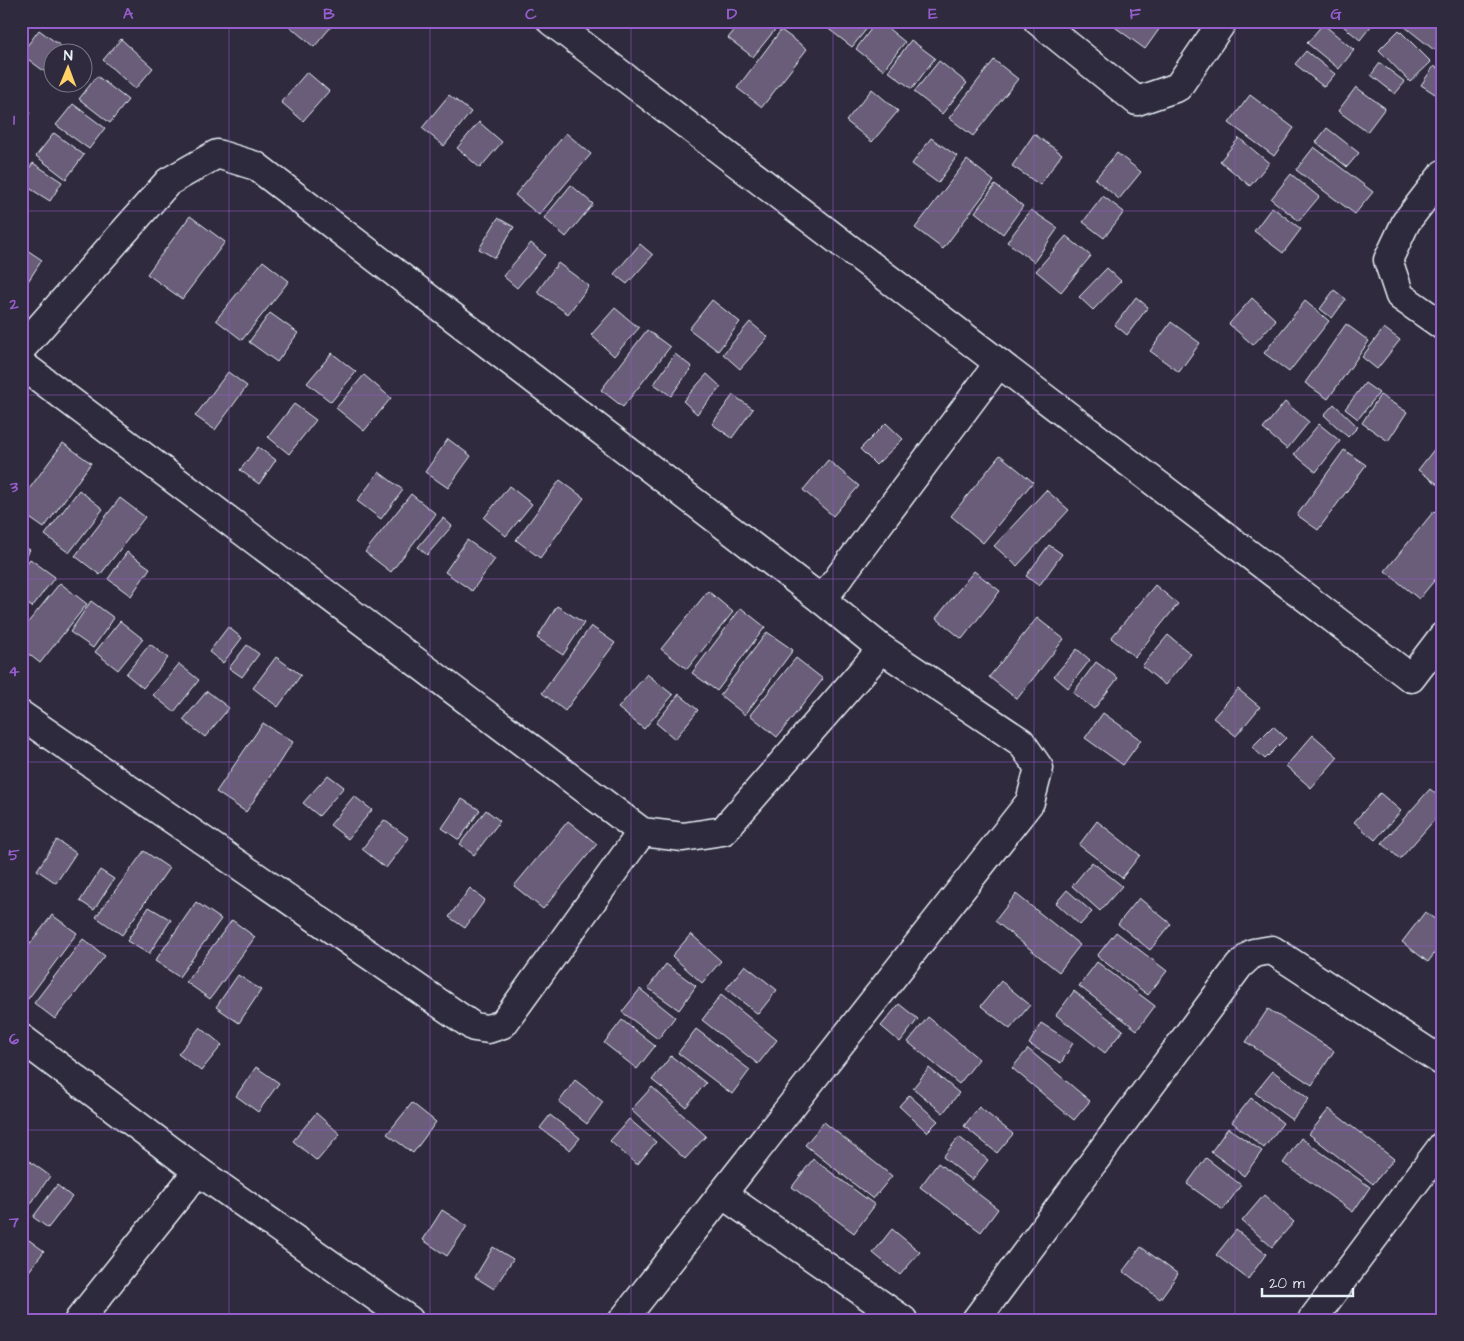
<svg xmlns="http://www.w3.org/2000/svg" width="1464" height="1341" font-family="'Architects Daughter',sans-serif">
<rect width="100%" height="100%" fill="#2f2a3d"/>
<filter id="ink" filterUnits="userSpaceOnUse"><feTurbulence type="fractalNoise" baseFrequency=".02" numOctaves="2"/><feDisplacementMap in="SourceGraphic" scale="10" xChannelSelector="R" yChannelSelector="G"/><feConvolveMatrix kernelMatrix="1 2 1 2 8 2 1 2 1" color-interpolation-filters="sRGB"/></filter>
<g filter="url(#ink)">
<!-- building -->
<g fill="#695d7a" stroke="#e8f1f8">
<polygon points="293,21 336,21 314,47 289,26"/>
<polygon points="715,21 733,21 727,29"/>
<polygon points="742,21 772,21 778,26 753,57 728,38"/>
<polygon points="830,21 873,21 852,47 826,27"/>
<polygon points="877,21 879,21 905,42 883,70 856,49"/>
<polygon points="1109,21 1165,21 1145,49 1108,22"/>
<polygon points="1337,21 1375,21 1360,40"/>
<polygon points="1408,21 1443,21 1443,39 1434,50 1404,26"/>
<polygon points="1323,24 1354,50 1339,69 1307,43"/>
<polygon points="39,30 69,52 52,52 52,77 21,54"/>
<polygon points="781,30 807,49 762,107 737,88"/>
<polygon points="1399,30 1431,62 1410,82 1379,50"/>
<polygon points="121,39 153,68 135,89 103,60"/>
<polygon points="911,40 935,58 912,89 888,71"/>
<polygon points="1306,51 1335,74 1324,87 1295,64"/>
<polygon points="994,60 1018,79 973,136 949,118"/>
<polygon points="939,61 967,83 942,114 914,92"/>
<polygon points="1380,63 1405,82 1395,94 1371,75"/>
<polygon points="1434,66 1443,72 1443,99 1421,85"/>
<polygon points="307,72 329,91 303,121 281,102"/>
<polygon points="97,76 128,100 110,123 79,99"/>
<polygon points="1356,87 1385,108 1367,132 1338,111"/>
<polygon points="872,89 898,111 872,142 846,121"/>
<polygon points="449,95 471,112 444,146 422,128"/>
<polygon points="1250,95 1294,128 1274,156 1229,123"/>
<polygon points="73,104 105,128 89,149 56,125"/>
<polygon points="21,107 30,113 21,124"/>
<polygon points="479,122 502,142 480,168 457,148"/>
<polygon points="1327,128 1359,153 1347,167 1316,142"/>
<polygon points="54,133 84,155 66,179 36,156"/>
<polygon points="566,133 591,154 539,215 515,195"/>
<polygon points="1034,134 1062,154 1040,185 1012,166"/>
<polygon points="931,138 957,156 938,183 912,164"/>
<polygon points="1239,138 1269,163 1250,186 1220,161"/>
<polygon points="1314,147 1373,192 1355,214 1296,170"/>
<polygon points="1117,153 1141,172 1119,199 1095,179"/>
<polygon points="967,160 994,181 943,249 915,228"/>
<polygon points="33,163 62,182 50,201 21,183 21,180"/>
<polygon points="1291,174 1319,197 1299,221 1271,199"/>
<polygon points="571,185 593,204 566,237 544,218"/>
<polygon points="995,185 1023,206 1003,234 975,212"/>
<polygon points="1103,196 1124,212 1104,238 1083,222"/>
<polygon points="1272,207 1301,229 1283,253 1254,231"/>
<polygon points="1031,210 1058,228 1034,262 1007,242"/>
<polygon points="190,216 225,242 182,299 147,274"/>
<polygon points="498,218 514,227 495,258 479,249"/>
<polygon points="1066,236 1091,256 1061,292 1036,271"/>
<polygon points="531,243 545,255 517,288 503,276"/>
<polygon points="640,244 653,255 627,284 614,274"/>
<polygon points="21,246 42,260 21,292"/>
<polygon points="263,261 289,281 242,340 216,320"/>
<polygon points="558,263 589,286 568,314 537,292"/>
<polygon points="1107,268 1121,281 1093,310 1079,297"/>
<polygon points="1334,290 1346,299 1332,318 1320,309"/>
<polygon points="1136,297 1148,307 1127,335 1115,325"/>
<polygon points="1252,298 1276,320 1253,345 1229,324"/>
<polygon points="712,300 740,322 718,351 689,329"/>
<polygon points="1305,301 1329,321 1289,372 1264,353"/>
<polygon points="615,308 639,328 614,356 591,335"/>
<polygon points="270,313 298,333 277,362 249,342"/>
<polygon points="750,322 768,337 740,369 723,354"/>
<polygon points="1171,322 1200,343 1179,372 1150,351"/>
<polygon points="1346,324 1369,341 1328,399 1305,383"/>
<polygon points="1384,328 1400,340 1377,369 1362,357"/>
<polygon points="647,330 670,347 623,407 601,390"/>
<polygon points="332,353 356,372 331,402 307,383"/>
<polygon points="675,354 692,367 671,396 654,384"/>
<polygon points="228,372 247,386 215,430 195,416"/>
<polygon points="707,374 721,387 697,414 683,401"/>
<polygon points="364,375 391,398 364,431 336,408"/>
<polygon points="1365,383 1379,393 1358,419 1345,409"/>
<polygon points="733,395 753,409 732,438 712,424"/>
<polygon points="1380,395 1407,412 1388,441 1362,423"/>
<polygon points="1285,402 1309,422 1287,449 1263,429"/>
<polygon points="294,404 316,420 289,454 268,437"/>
<polygon points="1334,404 1358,427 1348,437 1324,415"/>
<polygon points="886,423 903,439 876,465 860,449"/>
<polygon points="1319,424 1340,441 1316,472 1294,454"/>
<polygon points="1443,438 1443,488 1418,470"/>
<polygon points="448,439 471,456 448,488 425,472"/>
<polygon points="63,443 91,463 44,528 21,512 21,500"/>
<polygon points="258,447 276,460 259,484 240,470"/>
<polygon points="1344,450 1366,465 1318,530 1297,515"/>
<polygon points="1000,455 1033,482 983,543 951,516"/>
<polygon points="828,460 859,486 833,516 803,490"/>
<polygon points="379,472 403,490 381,519 357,501"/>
<polygon points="560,480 584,498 540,558 516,540"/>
<polygon points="509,486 532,504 506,536 484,518"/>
<polygon points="79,490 103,509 69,553 45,535"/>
<polygon points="1046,490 1069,510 1017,566 994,546"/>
<polygon points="411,494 436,514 391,572 365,552"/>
<polygon points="120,498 145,517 100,575 75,556"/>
<polygon points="1434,511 1443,518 1443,570 1419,599 1385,571"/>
<polygon points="443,518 452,526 427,555 418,547"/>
<polygon points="467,540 495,559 472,591 445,572"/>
<polygon points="21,544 30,550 21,562"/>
<polygon points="1049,545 1062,554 1039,586 1026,576"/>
<polygon points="127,552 150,568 131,596 108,579"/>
<polygon points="30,559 55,577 32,607 21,599 21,571"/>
<polygon points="974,571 1000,591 962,639 936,618"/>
<polygon points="60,583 87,604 40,663 21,648 21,631"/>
<polygon points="1155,585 1178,604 1135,657 1111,638"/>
<polygon points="708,591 733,612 687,669 661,649"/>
<polygon points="91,601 114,618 93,648 70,632"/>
<polygon points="557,606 584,623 563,655 537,638"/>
<polygon points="741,608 765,627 717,691 692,673"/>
<polygon points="1037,618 1064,639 1017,699 989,677"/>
<polygon points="120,621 143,639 118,670 95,652"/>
<polygon points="591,626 615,643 565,711 542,693"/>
<polygon points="228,627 242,638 223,663 209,652"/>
<polygon points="767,632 793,650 745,715 720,695"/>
<polygon points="1168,635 1191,654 1165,685 1142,666"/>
<polygon points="150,644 168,658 143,688 126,674"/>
<polygon points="247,645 259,654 242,677 229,668"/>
<polygon points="1077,649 1090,660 1068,688 1054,676"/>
<polygon points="276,657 301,675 278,707 253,688"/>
<polygon points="796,658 823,679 777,737 750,715"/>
<polygon points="1096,662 1118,678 1094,709 1073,693"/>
<polygon points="179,664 199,680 174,712 153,695"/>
<polygon points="647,674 673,695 644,729 618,708"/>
<polygon points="1238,689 1260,707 1236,736 1213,718"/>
<polygon points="207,691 229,708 205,737 183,720"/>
<polygon points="679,694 698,710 675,739 656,723"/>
<polygon points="1103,713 1141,740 1123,765 1085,738"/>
<polygon points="263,723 293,742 246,812 216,792"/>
<polygon points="1273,726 1286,738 1265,759 1252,747"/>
<polygon points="1313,735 1338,757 1311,788 1286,766"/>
<polygon points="328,775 344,787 319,816 303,803"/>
<polygon points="1430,789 1443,800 1443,810 1400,859 1382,843"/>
<polygon points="1380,793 1401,811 1375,840 1354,822"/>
<polygon points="354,796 372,810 348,839 330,825"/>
<polygon points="462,799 480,810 459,840 442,828"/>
<polygon points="486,810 500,821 474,855 460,844"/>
<polygon points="384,820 409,838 386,868 362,849"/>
<polygon points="568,821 597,844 543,909 514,886"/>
<polygon points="1097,821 1140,855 1122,878 1079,845"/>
<polygon points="57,840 76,853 56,883 37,870"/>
<polygon points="144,851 169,868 122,935 96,917"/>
<polygon points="1092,862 1122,886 1100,911 1072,886"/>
<polygon points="100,870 114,879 94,910 80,901"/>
<polygon points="470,888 485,900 465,928 449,917"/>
<polygon points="1067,890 1092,912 1080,925 1056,903"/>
<polygon points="1016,894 1080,945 1059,972 995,921"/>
<polygon points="1139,898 1171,924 1150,950 1118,924"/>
<polygon points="196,902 221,919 179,977 155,961"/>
<polygon points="149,907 171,920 149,954 127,941"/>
<polygon points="1425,912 1443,925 1443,942 1428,962 1402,942"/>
<polygon points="52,915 77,933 28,999 21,995 21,956"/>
<polygon points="232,920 255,937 210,999 186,982"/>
<polygon points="1116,932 1167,971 1148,995 1097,956"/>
<polygon points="691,934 721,961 702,983 672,956"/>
<polygon points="83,939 105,956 55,1019 34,1003"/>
<polygon points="1097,962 1155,1006 1137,1030 1079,986"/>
<polygon points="666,964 696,986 679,1010 648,988"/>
<polygon points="745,965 777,990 758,1014 726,989"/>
<polygon points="238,975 261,990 239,1023 216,1007"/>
<polygon points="1001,981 1030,1005 1010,1029 981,1006"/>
<polygon points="640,989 675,1017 658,1039 622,1012"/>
<polygon points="1074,991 1123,1030 1105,1053 1056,1015"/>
<polygon points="721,995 777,1040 758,1064 702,1020"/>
<polygon points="899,1004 918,1019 900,1042 881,1026"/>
<polygon points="1268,1009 1334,1051 1312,1085 1246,1042"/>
<polygon points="928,1017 979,1059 959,1084 908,1042"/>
<polygon points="622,1020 655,1046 637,1069 604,1043"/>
<polygon points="1041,1023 1073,1043 1061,1063 1029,1044"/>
<polygon points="200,1027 222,1045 201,1071 178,1054"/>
<polygon points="696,1029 750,1070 732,1094 678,1053"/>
<polygon points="1028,1049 1090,1101 1074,1120 1012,1068"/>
<polygon points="671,1056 706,1083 686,1107 652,1080"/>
<polygon points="256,1067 279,1083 258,1112 236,1096"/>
<polygon points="929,1068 959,1093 943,1113 913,1088"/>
<polygon points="1273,1071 1309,1099 1292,1120 1255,1093"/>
<polygon points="575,1080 603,1102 587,1124 559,1102"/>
<polygon points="652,1087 706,1136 685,1159 631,1110"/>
<polygon points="909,1095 938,1121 927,1132 899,1106"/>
<polygon points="1251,1098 1283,1123 1264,1148 1232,1122"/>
<polygon points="412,1103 436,1122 413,1153 387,1134"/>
<polygon points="979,1107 1013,1134 997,1153 964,1126"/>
<polygon points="1329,1109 1394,1159 1373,1184 1309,1134"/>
<polygon points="316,1113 340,1134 317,1161 293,1141"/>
<polygon points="550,1115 580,1138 570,1150 540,1128"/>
<polygon points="629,1119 656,1142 637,1165 610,1141"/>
<polygon points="824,1122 892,1176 873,1199 805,1145"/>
<polygon points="1228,1128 1262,1151 1244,1176 1211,1152"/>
<polygon points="959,1137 988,1160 972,1180 943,1157"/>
<polygon points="1301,1138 1370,1187 1353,1212 1283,1163"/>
<polygon points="1206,1158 1241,1185 1223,1210 1187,1184"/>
<polygon points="813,1159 875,1205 854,1233 792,1187"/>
<polygon points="28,1160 50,1176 30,1205 21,1198 21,1169"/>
<polygon points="938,1163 998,1209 981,1232 920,1187"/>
<polygon points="57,1185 72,1197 48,1228 33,1217"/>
<polygon points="1264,1195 1294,1222 1272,1247 1242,1221"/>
<polygon points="442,1210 467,1226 447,1256 423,1240"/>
<polygon points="892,1229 920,1252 900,1275 873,1253"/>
<polygon points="1236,1230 1266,1254 1248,1279 1216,1255"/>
<polygon points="22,1235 44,1251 21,1282 21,1236"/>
<polygon points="493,1247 513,1259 494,1289 475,1277"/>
<polygon points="1141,1247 1178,1274 1160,1299 1123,1271"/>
</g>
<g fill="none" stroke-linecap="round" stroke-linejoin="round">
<!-- minor casing -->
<g stroke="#e8f1f8" stroke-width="31">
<g id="minor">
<polyline points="551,21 1411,678 1443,636"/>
<polyline points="1038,21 1137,101 1178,87 1223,21"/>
<polyline points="1443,174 1406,222 1388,260 1400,296 1443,326"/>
<polyline points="21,349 168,182 217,154 256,166 822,600 882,649 723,831 683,837 642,832 21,364"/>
<polyline points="822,600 999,363"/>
<polyline points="21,715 474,1027 488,1029 503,1024 642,832"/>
<polyline points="21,1038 198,1171 409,1320"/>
<polyline points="722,1194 903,1320"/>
<polyline points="79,1320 198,1171"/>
<polyline points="623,1320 1030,802 1039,768 1021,742 882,649"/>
<polyline points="976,1320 1239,966 1253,953 1272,950 1443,1062"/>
<polyline points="1312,1320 1443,1145"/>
</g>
</g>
<!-- minor -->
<use href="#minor" stroke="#2f2a3d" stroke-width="28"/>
</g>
</g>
<!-- grid -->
<path fill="none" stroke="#965dcd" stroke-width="1" stroke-opacity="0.55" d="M 229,21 L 229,1320M 430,21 L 430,1320M 631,21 L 631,1320M 833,21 L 833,1320M 1034,21 L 1034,1320M 1235,21 L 1235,1320M 21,211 L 1443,211M 21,395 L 1443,395M 21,579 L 1443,579M 21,762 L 1443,762M 21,946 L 1443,946M 21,1130 L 1443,1130"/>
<!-- margin -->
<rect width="1464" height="1341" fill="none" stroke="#2f2a3d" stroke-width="55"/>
<!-- north arrow -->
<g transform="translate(68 68) rotate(1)"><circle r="24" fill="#2f2a3d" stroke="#797a88"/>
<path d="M0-4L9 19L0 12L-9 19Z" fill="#ffd166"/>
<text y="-8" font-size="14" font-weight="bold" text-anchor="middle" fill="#e8f1f8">N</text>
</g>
<!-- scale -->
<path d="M1262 1288v8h91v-8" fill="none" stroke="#e8f1f8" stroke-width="2.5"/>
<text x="1269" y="1288" font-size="15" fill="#e8f1f8" stroke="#2f2a3d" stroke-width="4" paint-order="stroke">20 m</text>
<rect x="28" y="28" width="1408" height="1286" fill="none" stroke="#965dcd" stroke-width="2"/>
<g font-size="16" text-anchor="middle" font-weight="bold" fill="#965dcd">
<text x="128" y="19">A</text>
<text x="329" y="19">B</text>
<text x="531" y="19">C</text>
<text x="732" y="19">D</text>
<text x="933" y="19">E</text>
<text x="1135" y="19">F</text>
<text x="1336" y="19">G</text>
<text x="14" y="125">1</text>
<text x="14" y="309">2</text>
<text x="14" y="492">3</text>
<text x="14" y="676">4</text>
<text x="14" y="860">5</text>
<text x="14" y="1044">6</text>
<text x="14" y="1227">7</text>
</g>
</svg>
